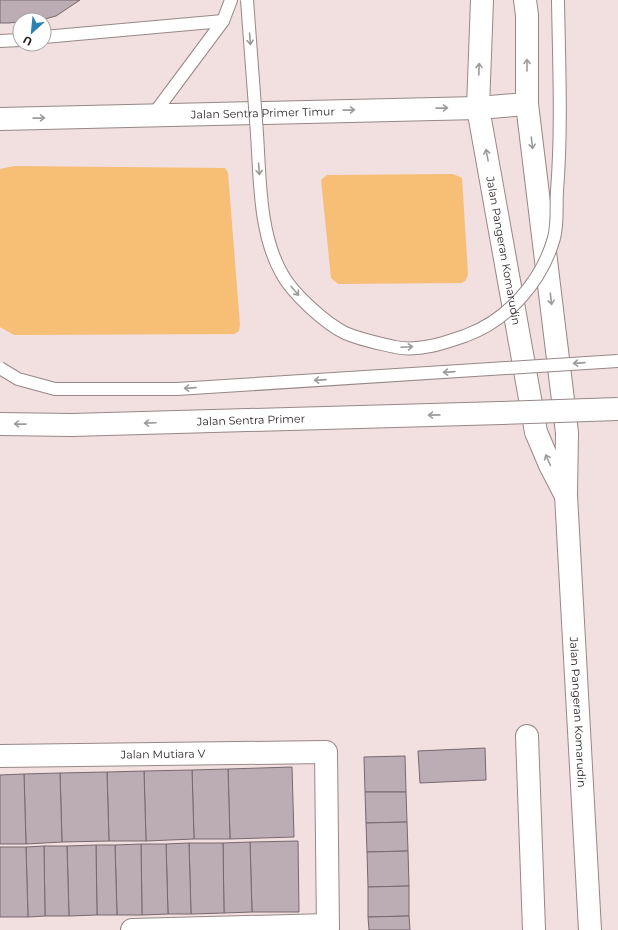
<svg xmlns="http://www.w3.org/2000/svg" width="618" height="930" font-family="Montserrat,sans-serif">
<rect width="100%" height="100%" fill="#f2dfe0"/>
<!-- green -->
<g fill="#f7be75">
<polygon points="14,166 225,168 228,173 240,325 239,331 234,334 14,335 0,327 0,169"/>
<polygon points="453,174 462,178 468,274 466,280 462,283 338,284 331,278 321,180 327,175"/>
</g>
<!-- building -->
<g fill="#bcacb3" stroke="#77686f">
<polygon points="0,0 80,0 56,16 41,20 20,20 20,22 8,23 0,23"/>
<polygon points="485,748 486,780 420,783 418,751"/>
<polygon points="405,756 406,792 365,792 364,757"/>
<polygon points="292,767 294,837 230,839 228,769"/>
<polygon points="228,769 230,839 194,839 192,770"/>
<polygon points="192,770 194,839 146,841 144,771"/>
<polygon points="144,771 146,841 109,841 107,772"/>
<polygon points="107,772 109,841 62,842 60,773"/>
<polygon points="60,773 62,842 26,844 24,774"/>
<polygon points="24,774 26,844 0,844 0,775"/>
<polygon points="365,792 406,792 407,822 366,823"/>
<polygon points="407,822 408,851 367,852 366,823"/>
<polygon points="298,841 299,912 252,912 250,842"/>
<polygon points="250,842 252,912 224,913 223,843"/>
<polygon points="189,843 223,843 224,913 191,914"/>
<polygon points="189,843 191,914 168,914 166,844"/>
<polygon points="141,844 166,844 168,914 142,915"/>
<polygon points="141,844 142,915 117,915 115,845"/>
<polygon points="96,845 115,845 117,915 97,915"/>
<polygon points="96,845 97,915 69,916 67,846"/>
<polygon points="44,846 67,846 69,916 45,916"/>
<polygon points="44,846 45,916 28,917 26,847"/>
<polygon points="0,847 26,847 28,917 0,917"/>
<polygon points="408,851 409,886 368,887 367,852"/>
<polygon points="409,886 409,916 368,917 368,887"/>
<polygon points="409,916 410,930 369,930 368,917"/>
</g>
<g fill="none" stroke-linecap="round" stroke-linejoin="round">
<!-- service casing -->
<g stroke="#988787" stroke-width="14">
<g id="service">
<polyline points="44,37 223,21"/>
<polyline points="0,41 20,40"/>
<polyline points="153,115 223,21 231,0"/>
</g>
</g>
<!-- minor casing -->
<g stroke="#988787" stroke-width="24">
<g id="minor">
<polyline points="527,736 534,930"/>
<path id="s1" d="M 0,756 L 326,752 L 328,930"/>
<polyline points="132,930 328,925"/>
</g>
</g>
<!-- tertiary casing -->
<g stroke="#988787" stroke-width="24">
<g id="tertiary">
<path id="s2" d="M 482,0 L 478,108 L 536,432 L 550,465 L 565,494"/>
<path id="s3" d="M 525,0 L 527,15 L 527,104 L 567,433 L 566,495 L 590,930"/>
<path id="s4" d="M 0,119 L 478,108 L 527,104"/>
</g>
</g>
<!-- primary casing -->
<g stroke="#988787" stroke-width="24">
<g id="primary">
<path id="s5" d="M 0,424 L 72,425 L 501,413"/>
</g>
</g>
<!-- service -->
<use href="#service" stroke="#fff" stroke-width="12"/>
<!-- minor -->
<use href="#minor" stroke="#fff" stroke-width="22"/>
<!-- tertiary -->
<use href="#tertiary" stroke="#fff" stroke-width="22"/>
<!-- primary -->
<use href="#primary" stroke="#fff" stroke-width="22"/>
<!-- service-bridge casing -->
<g stroke="#988787" stroke-width="14" stroke-linecap="butt">
<g id="service-bridge">
<path d="M 247,0 C 250,45 254,89 257,134 C 260,179 259,234 282,274 C 293,294 325,323 345,333 C 361,340 378,343 395,347 C 420,352 444,343 467,335 C 508,320 542,281 554,238 C 558,224 556,206 557,191 C 562,128 559,64 558,0"/>
<polyline points="0,368 18,379 55,389 177,389 618,361"/>
</g>
</g>
<!-- primary-bridge casing -->
<g stroke="#988787" stroke-width="24" stroke-linecap="butt">
<polyline id="primary-bridge" points="501,413 618,409"/>
</g>
<!-- service-bridge -->
<use href="#service-bridge" stroke="#fff" stroke-width="12"/>
<!-- primary-bridge -->
<use href="#primary-bridge" stroke="#fff" stroke-width="22"/>
</g>
<!-- one-way arrows -->
<defs><path id="oneway-shaft" d="M-6 0H5M1.5-3L5.5 0L1.5 3" fill="none" stroke-width="1.6" stroke-linecap="round" stroke-linejoin="round"/></defs>
<g stroke="#9d9a9a">
<use href="#oneway-shaft" transform="translate(250 39) rotate(86)"/>
<use href="#oneway-shaft" transform="translate(527 65) rotate(-90)"/>
<use href="#oneway-shaft" transform="translate(479 69) rotate(-88)"/>
<use href="#oneway-shaft" transform="translate(442 108) rotate(-1)"/>
<use href="#oneway-shaft" transform="translate(349 110) rotate(-1)"/>
<use href="#oneway-shaft" transform="translate(39 118) rotate(-1)"/>
<use href="#oneway-shaft" transform="translate(532 143) rotate(83)"/>
<use href="#oneway-shaft" transform="translate(487 155) rotate(-101)"/>
<use href="#oneway-shaft" transform="translate(259 169) rotate(86)"/>
<use href="#oneway-shaft" transform="translate(295 291) rotate(49)"/>
<use href="#oneway-shaft" transform="translate(551 299) rotate(83)"/>
<use href="#oneway-shaft" transform="translate(407 347) rotate(-3)"/>
<use href="#oneway-shaft" transform="translate(579 363) rotate(176)"/>
<use href="#oneway-shaft" transform="translate(449 372) rotate(176)"/>
<use href="#oneway-shaft" transform="translate(320 380) rotate(176)"/>
<use href="#oneway-shaft" transform="translate(190 388) rotate(176)"/>
<use href="#oneway-shaft" transform="translate(434 415) rotate(179)"/>
<use href="#oneway-shaft" transform="translate(150 423) rotate(178)"/>
<use href="#oneway-shaft" transform="translate(20 424) rotate(-179)"/>
<use href="#oneway-shaft" transform="translate(548 460) rotate(-114)"/>
</g>
<g text-anchor="middle" stroke-width="3" stroke-linejoin="round" paint-order="stroke">
<!-- street labels -->
<g font-size="11" fill="#251e1e" stroke="#fff">
<text dy="4" stroke="none"><textPath href="#s4" startOffset="263">Jalan Sentra Primer Timur</textPath></text>
<text dy="4" stroke="none"><textPath href="#s2" startOffset="253">Jalan Pangeran Komarudin</textPath></text>
<text dy="4" stroke="none"><textPath href="#s5" startOffset="251">Jalan Sentra Primer</textPath></text>
<text dy="4" stroke="none"><textPath href="#s3" startOffset="715">Jalan Pangeran Komarudin</textPath></text>
<text dy="4" stroke="none"><textPath href="#s1" startOffset="163">Jalan Mutiara V</textPath></text>
</g>
</g>
<!-- north arrow -->
<g transform="translate(32 32) rotate(207)"><circle r="19" fill="#ffffff" stroke="#a8a5a5"/>
<path d="M0-3L7 15L0 10L-7 15Z" fill="#2c81b0"/>
<text y="-6" font-size="11" font-weight="bold" text-anchor="middle" fill="#251e1e">U</text>
</g>
</svg>
